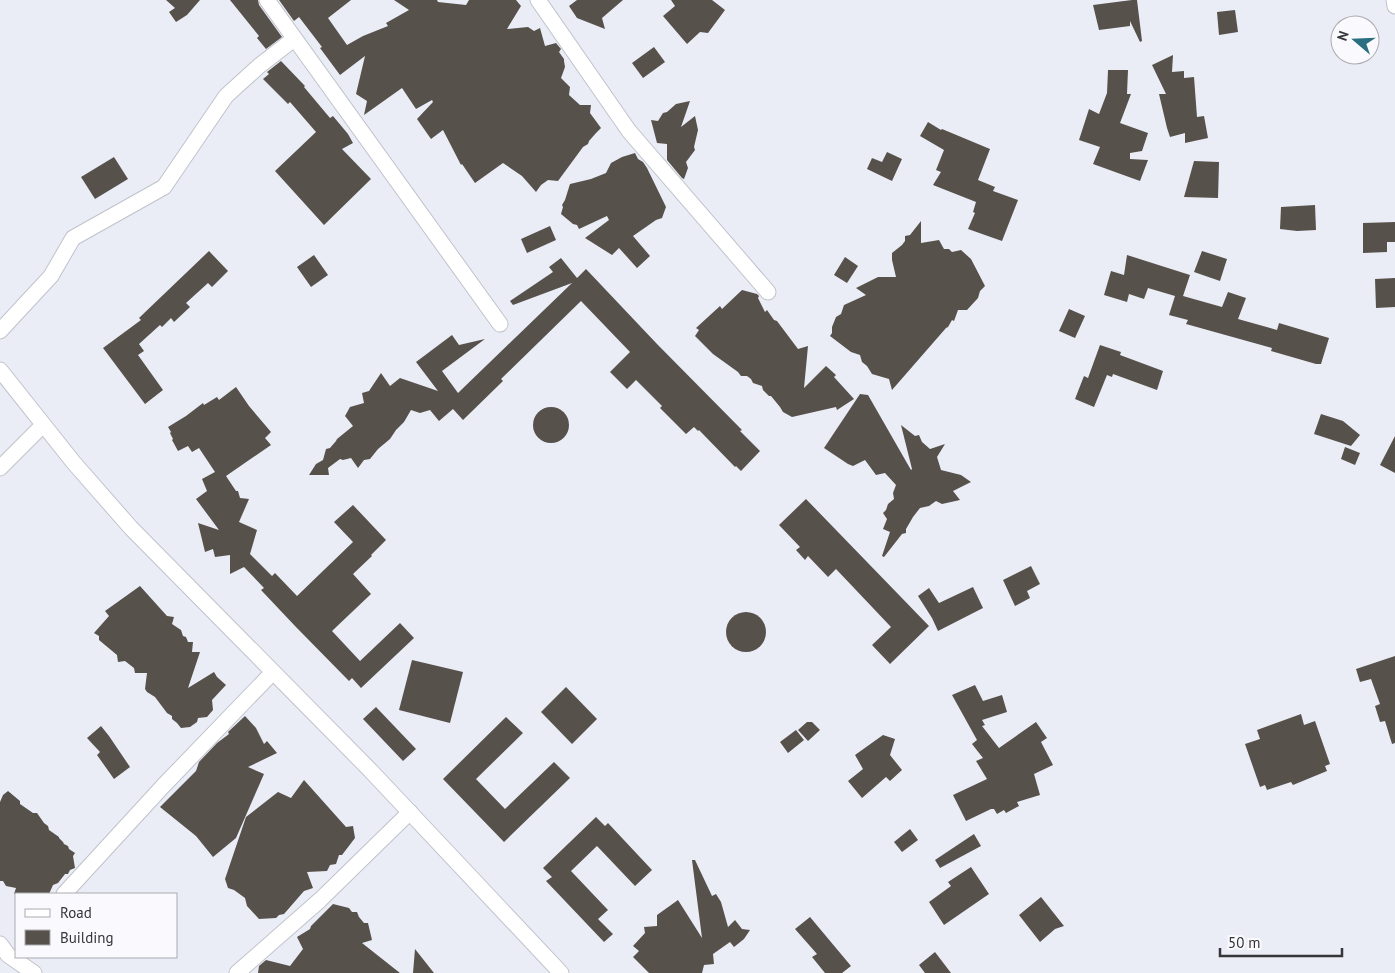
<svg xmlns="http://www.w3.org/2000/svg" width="1395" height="973" font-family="'PT Sans',sans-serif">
<rect width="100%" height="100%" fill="#ebedf6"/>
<!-- building -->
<g fill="#56514b">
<polygon points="166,0 200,0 187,15 176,22 169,12 175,8"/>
<polygon points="230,0 258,0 259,5 282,37 266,49 257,38 259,36"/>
<polygon points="279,0 351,0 328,18 347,45 363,36 388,26 386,23 409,10 394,0 437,0 438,2 466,5 469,0 516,0 521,6 507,29 528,27 534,31 540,28 545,46 556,43 561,49 559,52 564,59 564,61 565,67 561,78 570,87 569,95 580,105 591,105 590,113 601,128 596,133 589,141 588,144 583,147 558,181 548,180 541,185 536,192 522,176 503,163 475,183 462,164 461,165 443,130 431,139 417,119 433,102 432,100 416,109 402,88 364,115 367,101 356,94 365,56 340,75 320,48 322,47 299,17 294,21"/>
<polygon points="577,0 623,0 602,18 605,29 577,18 569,6"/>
<polygon points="671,0 712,0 725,10 708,33 700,32 687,44 663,16 675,6"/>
<polygon points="1132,0 1137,0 1142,41 1140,42 1130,21 1130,26 1099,30 1093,5"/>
<polygon points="1235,10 1238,32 1219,35 1217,12"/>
<polygon points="654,47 665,62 643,78 632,63"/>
<polygon points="1173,55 1172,72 1184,71 1184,78 1194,77 1197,117 1204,116 1208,138 1185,143 1185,133 1170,137 1167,128 1159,94 1166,94 1152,65"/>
<polygon points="281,61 305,86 304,87 330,118 333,116 348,134 353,143 342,149 371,179 324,225 275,171 316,132 290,102 288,104 263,79 269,74 267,72"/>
<polygon points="1108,70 1128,70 1127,94 1131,94 1120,123 1148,133 1142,151 1130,153 1130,159 1148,160 1140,181 1093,164 1100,147 1079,140 1089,109 1099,114 1107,93"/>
<polygon points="690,101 681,127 695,116 698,130 694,147 695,150 686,162 688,168 684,179 682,178 667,160 667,144 657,143 651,120 658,121 663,113 667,112 676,104"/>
<polygon points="928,122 941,130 942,129 990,149 978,180 995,187 993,191 1018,200 1002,241 968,229 975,213 973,212 976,202 933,185 941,172 936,170 944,150 920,136"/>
<polygon points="887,152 902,159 892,181 867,169 872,158 882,162"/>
<polygon points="635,153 638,159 643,162 647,168 666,207 662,218 656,220 633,236 650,256 637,268 619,248 612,255 585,238 609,220 607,216 579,229 577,225 573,224 561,214 563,207 562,205 565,200 570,184 591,179 606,173 611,163 622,157"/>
<polygon points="114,157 128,179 95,199 81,177"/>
<polygon points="1194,161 1219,162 1218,198 1184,197"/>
<polygon points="1315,205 1316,230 1297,231 1280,229 1281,207"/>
<polygon points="921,221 921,243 939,240 944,249 949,249 952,252 961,250 971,259 985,286 980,291 978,298 967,310 958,310 954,321 952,320 948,327 946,328 892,390 889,379 872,374 867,366 862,362 860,355 851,352 830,336 832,333 832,327 836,317 841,314 844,305 866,295 856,288 878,277 896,277 892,260 892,253 902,245 905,241 905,236 910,235"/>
<polygon points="1395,222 1395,242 1387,242 1387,252 1363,253 1363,223"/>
<polygon points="550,226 556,240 527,253 521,239"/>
<polygon points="209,251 228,271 212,287 208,283 186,303 190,307 174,322 171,318 162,327 160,325 139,344 144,351 138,355 163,390 145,404 103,348 141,320 139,318"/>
<polygon points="1202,251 1227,259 1220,281 1194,272"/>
<polygon points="314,255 328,275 311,287 297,267"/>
<polygon points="1127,255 1190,275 1183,296 1222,307 1228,292 1246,298 1238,319 1277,330 1279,323 1329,338 1321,364 1316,364 1271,351 1272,348 1186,324 1188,320 1169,315 1175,296 1148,288 1144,299 1129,294 1127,302 1104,295 1111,271 1124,275"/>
<polygon points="845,257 858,266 847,283 834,275"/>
<polygon points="561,258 577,278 586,269 657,344 742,430 740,431 760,451 741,471 736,466 735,467 699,430 698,431 694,427 686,434 660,408 662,406 636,380 627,389 610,372 630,352 581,301 501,379 503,381 463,420 453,409 439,421 430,410 420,413 411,410 404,422 396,430 390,439 378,449 370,459 364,460 358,468 351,458 343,460 340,459 328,468 329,475 309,475 316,464 323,460 326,449 330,448 336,441 337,439 353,426 345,416 350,407 364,403 362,393 369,391 381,373 390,386 400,378 438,391 416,362 452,335 459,345 485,339 442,371 458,393 572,283 513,305 510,301 553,272 549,267"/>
<polygon points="1395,278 1395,307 1376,308 1375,279"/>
<polygon points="742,290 757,294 759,296 758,298 765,312 767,310 774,320 777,321 798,349 808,346 804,388 826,366 836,375 834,377 854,399 837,410 836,407 792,417 783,412 780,407 771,396 769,396 763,390 762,386 753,383 751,379 747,376 741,376 738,372 713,354 695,336 699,330 696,328 720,306 722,309"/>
<polygon points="1069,309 1085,316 1075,338 1059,331"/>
<polygon points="1100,345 1121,352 1120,355 1163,371 1157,390 1113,374 1112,377 1107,375 1094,407 1075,399 1084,376 1088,378"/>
<polygon points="236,387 249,406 271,432 265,438 271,445 226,476 236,491 238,491 240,498 249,499 239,522 257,530 250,554 272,576 275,573 297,596 353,542 334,522 353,505 386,540 371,555 372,556 353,574 371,594 332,631 360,661 400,623 414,638 361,688 352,678 349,681 295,626 261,590 264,588 244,567 230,574 230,555 215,557 213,549 205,552 198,523 219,530 196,499 207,491 202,479 215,472 199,448 192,452 188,446 178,451 172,440 173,439 170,433 171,432 168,427 186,416 203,403 204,405 217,397 219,400"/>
<polygon points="860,394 868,395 911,470 912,469 901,425 915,436 919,435 922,442 930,449 945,444 937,457 941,470 961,475 971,482 953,491 960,500 942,504 936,501 929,506 920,508 913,517 906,529 906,533 902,534 884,557 882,556 890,532 883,529 887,519 883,513 886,510 888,504 894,499 893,493 896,485 885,473 876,475 865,460 853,466 848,464 824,448"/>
<circle cx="551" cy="425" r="18"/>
<polygon points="1321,414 1343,421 1360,435 1351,446 1314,434"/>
<polygon points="1395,436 1395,473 1380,465"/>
<polygon points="1345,447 1360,453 1355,465 1341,459"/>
<polygon points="806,499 929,626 890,664 872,645 891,627 836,569 828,577 808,556 805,560 796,550 800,547 779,525"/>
<polygon points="1031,566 1040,584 1027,591 1030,598 1015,606 1003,580"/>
<polygon points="140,586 167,616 174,617 172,624 181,630 183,636 186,637 188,642 193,642 192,652 200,652 188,688 214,672 217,677 226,685 212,700 213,710 207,717 198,718 197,722 190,727 181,728 177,723 172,719 172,716 167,713 155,697 147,692 145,689 147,673 135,673 134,668 125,661 118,662 117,655 99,640 99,636 94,633 109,616 105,611"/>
<polygon points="973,587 983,608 938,631 932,618 918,596 929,588 939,603"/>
<circle cx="746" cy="632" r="20"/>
<polygon points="1395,656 1395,743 1392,744 1385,721 1380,722 1375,706 1380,704 1371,679 1360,682 1356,669"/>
<polygon points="412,660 463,672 450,723 399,710"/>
<polygon points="975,685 983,701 1002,695 1007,712 982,720 985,725 982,726 999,748 1036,722 1047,738 1041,742 1053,765 1034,774 1040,795 1017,802 1019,806 1006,813 1004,810 997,814 994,809 991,809 966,821 953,795 987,779 976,761 983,758 972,744 977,740 952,695"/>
<polygon points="566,687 597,719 572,744 541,712"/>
<polygon points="376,707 416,749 403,761 363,719"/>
<polygon points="1301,714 1304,725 1315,721 1330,764 1325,766 1327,771 1293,785 1291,782 1267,790 1265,785 1260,787 1245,744 1260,739 1257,730"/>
<polygon points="245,716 256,728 264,744 267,741 277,753 248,767 264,774 236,838 213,857 196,836 160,807 196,771 199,762 217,743 229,734 228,732"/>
<polygon points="506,717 523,733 476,779 505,809 554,762 570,778 504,842 443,779"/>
<polygon points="807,722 812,722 820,730 808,741 798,730"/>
<polygon points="101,726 109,736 130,767 114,779 97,755 100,752 87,738"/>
<polygon points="796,730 804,740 788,753 780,742"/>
<polygon points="883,735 895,739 890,755 902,770 890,781 886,777 862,798 848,781 863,769 855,755"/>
<polygon points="304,780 346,827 353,826 355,838 342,855 339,855 336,864 330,865 327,871 307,872 313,888 304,891 284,914 279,915 276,918 259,919 247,906 245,898 234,890 228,888 225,879 246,817 278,792 291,798"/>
<polygon points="8,791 20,801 20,804 33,813 37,813 44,823 48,826 49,830 59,837 59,838 63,842 64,844 68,846 69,849 75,853 73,856 75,868 70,870 68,874 65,874 58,883 53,885 49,894 14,894 16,888 6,886 3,881 0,881 0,802 3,795"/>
<polygon points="596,817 605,826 608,823 652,870 635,886 597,846 571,871 608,910 598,919 613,934 604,942 546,881 552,877 543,868"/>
<polygon points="910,829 918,840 902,852 894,842"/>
<polygon points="974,834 981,846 940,868 935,860"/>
<polygon points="692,860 695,860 712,896 716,894 721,902 728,927 735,920 742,929 750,930 744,939 734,947 730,942 713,954 714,964 704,965 702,973 649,973 633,957 639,951 633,946 645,933 644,927 657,926 657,915 678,900 702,938"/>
<polygon points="971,867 989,894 944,925 929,902 951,886 948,882"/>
<polygon points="1041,897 1064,926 1055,929 1040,942 1019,915"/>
<polygon points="333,904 349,908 352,912 357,912 359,917 364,923 368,923 372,940 362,943 400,973 258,973 259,966 266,960 290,966 303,949 297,937 310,929 311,926"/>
<polygon points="810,917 851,966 842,973 825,973 812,957 817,954 795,929"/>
<polygon points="415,949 434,973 413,973"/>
<polygon points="935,952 951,973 925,973 919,965"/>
</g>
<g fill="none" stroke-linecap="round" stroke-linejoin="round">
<!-- street casing -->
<g stroke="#c0c2cb" stroke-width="17">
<g id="street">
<polyline points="267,0 500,324"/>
<polyline points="538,0 629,131 768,292"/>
<polyline points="1394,0 1395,6"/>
<polyline points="0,331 51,276 73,238 164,187 226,96 259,66 294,39"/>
<polyline points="0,370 74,463 131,528 370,770 561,973"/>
<polyline points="0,468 43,425"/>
<polyline points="64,894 164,785 273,672"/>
<polyline points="0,944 8,955 34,973"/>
<polyline points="237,973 320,900 410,812"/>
</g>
</g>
<!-- street -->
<use href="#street" stroke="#fff" stroke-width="15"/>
</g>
<!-- legend -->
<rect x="15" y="893" width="162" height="65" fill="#fafafe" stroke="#ababaf"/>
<rect x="25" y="909" width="25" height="8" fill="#ffffff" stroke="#ababaf"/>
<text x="60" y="918" font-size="15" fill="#343538">Road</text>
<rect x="25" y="930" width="25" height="15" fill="#56514b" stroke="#ababaf"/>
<text x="60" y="943" font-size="15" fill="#343538">Building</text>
<!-- north arrow -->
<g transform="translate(1355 40) rotate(289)"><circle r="24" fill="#fafafe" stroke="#ababaf"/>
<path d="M0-4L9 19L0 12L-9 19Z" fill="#2a6e7f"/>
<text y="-8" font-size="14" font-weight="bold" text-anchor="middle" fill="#343538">N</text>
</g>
<!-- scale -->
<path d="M1220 948v8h122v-8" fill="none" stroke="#343538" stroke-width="2.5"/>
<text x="1228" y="948" font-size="15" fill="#343538" stroke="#fafafe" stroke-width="4" paint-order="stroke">50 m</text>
</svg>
